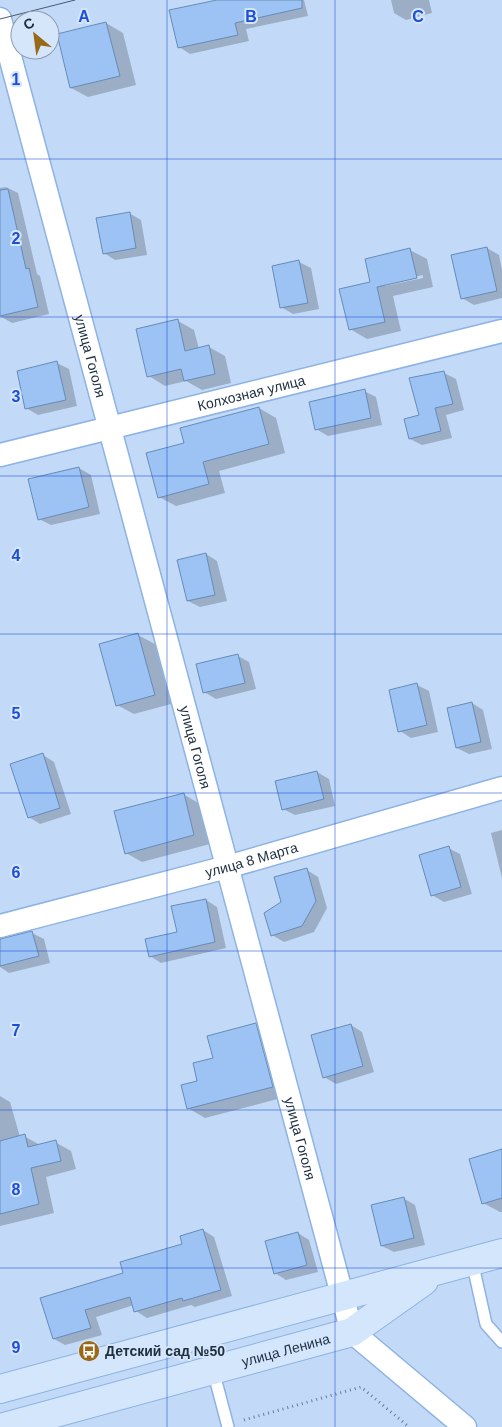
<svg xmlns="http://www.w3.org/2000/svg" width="502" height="1427" font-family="Arial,sans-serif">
<rect width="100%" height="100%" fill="#c2daf7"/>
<!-- shadow -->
<g fill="#0003" fill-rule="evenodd">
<polygon points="222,0 304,0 308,16 246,29 249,41 190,54 179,47"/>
<polygon points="391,0 429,0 432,13 406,20 394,13"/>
<polygon points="106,23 123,33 136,85 88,97 71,88"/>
<polygon points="6,187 18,193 37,274 40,276 49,314 12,323 0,316 0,188"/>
<polygon points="129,213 141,220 147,255 115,260 104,253"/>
<polygon points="487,248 499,255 502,270 502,298 474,305 462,298"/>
<path d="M 410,250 L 427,259 L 433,287 L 393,296 L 401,331 L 367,339 L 350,329 L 372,283 ZM 423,275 L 423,278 L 385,286 L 385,284 Z"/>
<polygon points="299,262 311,268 319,309 293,314 281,307"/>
<polygon points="178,321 194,330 199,349 209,347 225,356 231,383 202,390 186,381 165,386 149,376"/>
<polygon points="57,363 69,369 77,406 38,415 26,408"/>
<polygon points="444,373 456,379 464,410 446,415 452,438 422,445 410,439"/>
<polygon points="364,391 376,397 382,425 328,436 316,429"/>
<polygon points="259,408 276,418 285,453 219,471 225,493 176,506 159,497 185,444"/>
<polygon points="79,468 91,475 100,514 51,525 39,519"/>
<polygon points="206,554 217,561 227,601 200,607 188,601"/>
<polygon points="138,635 155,644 171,704 134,714 117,705"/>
<polygon points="238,656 249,662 256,689 216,699 204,692"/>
<polygon points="417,685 429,691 438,732 411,738 400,731"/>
<polygon points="472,703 483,710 492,749 469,754 457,748"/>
<polygon points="43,755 54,762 71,814 40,824 29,817"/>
<polygon points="317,772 329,779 335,806 295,815 283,809"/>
<polygon points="183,794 200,804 210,844 142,862 126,853"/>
<polygon points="502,830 502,878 491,833"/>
<polygon points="448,848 460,854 472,894 444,902 432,895"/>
<polygon points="307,870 318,877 327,908 314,932 284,942 272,935 282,903"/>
<polygon points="206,900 217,907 226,948 161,963 150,956 178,933"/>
<polygon points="32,933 44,939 50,963 9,973 0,967 0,940"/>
<polygon points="256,1025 272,1034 289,1096 205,1118 188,1108 199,1082 214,1059"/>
<polygon points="351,1025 362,1032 374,1072 336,1084 324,1077"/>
<polygon points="0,1096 10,1102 20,1137 24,1136 40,1145 55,1142 71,1151 76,1169 46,1177 54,1213 0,1226"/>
<polygon points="502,1150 502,1212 500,1212 483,1203"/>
<polygon points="403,1198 415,1205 425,1245 394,1252 382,1246"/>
<polygon points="203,1230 214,1237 232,1296 195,1307 191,1305 147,1318 136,1311 134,1305 96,1317 102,1335 65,1345 54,1339 42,1299 125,1274 184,1245"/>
<polygon points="298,1233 309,1240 318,1272 286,1280 275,1273"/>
</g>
<!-- building -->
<g fill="#9cc3f4" stroke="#668bb9">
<polygon points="217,0 302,0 302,8 235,23 238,35 178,48 169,10"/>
<polygon points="106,22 120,76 70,88 57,34"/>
<polygon points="8,189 26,269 29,268 38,307 0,316 0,190"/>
<polygon points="130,212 136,248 103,254 96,218"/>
<polygon points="487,247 497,291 461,299 451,255"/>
<polygon points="410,248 417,278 377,287 385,322 349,330 339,289 370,282 365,259"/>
<polygon points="299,260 308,303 280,308 272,266"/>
<polygon points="178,319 185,351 209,345 215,374 184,381 181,369 147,377 136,329"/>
<polygon points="57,361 66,400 25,409 17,371"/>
<polygon points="444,371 453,404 435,408 441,431 409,439 404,419 419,415 409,378"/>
<polygon points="365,389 371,418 315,430 309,402"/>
<polygon points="259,407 269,444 203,462 209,484 158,498 146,453 184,443 180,428"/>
<polygon points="79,467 89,507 38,520 28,479"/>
<polygon points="206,553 215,595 187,601 177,560"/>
<polygon points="138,633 155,695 116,706 99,644"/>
<polygon points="238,654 245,683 203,693 196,664"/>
<polygon points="417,683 427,725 398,732 389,690"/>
<polygon points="472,702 481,742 456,748 447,708"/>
<polygon points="43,753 60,808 28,818 10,764"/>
<polygon points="317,771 324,799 282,810 275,781"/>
<polygon points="184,793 194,835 125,854 114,811"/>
<polygon points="449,846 461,887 431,896 419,855"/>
<polygon points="307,868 316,901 302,926 271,936 264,913 281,902 274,877"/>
<polygon points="206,899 215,942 149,957 145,939 177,932 171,906"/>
<polygon points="32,931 39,956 0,966 0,939"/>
<polygon points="256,1023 273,1087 187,1109 181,1085 197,1081 193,1063 213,1058 207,1036"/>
<polygon points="351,1024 363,1066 323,1078 311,1035"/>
<polygon points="25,1134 28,1147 56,1140 61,1161 31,1168 39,1204 0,1214 0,1141"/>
<polygon points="502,1149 502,1198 482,1204 469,1159"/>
<polygon points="404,1197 414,1238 381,1246 371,1205"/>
<polygon points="203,1229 221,1290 183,1301 182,1298 134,1312 130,1297 85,1310 91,1328 53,1339 40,1298 123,1273 120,1262 182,1244 180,1236"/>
<polygon points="298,1232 307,1265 274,1274 265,1241"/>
</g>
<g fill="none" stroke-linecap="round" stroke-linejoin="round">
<!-- service casing -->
<g stroke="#8db3e3" stroke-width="14">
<g id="service">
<polyline points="472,1261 486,1324 502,1342"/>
<polyline points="213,1370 228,1427"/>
</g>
</g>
<!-- minor casing -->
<g stroke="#8db3e3" stroke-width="25">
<g id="minor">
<path id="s1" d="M 0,19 L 352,1332 L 465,1427"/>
<path id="s2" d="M 0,455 L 502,331"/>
<path id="s3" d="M 0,926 L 227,867 L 502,788"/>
</g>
</g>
<!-- secondary casing -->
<g stroke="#8db3e3" stroke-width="30">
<g id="secondary">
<polyline points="0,1389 502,1253"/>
<path id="s4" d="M 4,1427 L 352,1332 L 424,1281"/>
</g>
</g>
<!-- path -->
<polyline stroke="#697d94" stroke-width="3" stroke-dasharray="1 4" stroke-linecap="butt" points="244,1420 361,1387 409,1427"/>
<!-- service -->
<use href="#service" stroke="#fff" stroke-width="11"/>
<!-- minor -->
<use href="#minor" stroke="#fff" stroke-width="22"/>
<!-- secondary -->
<use href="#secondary" stroke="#d4e6fc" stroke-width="28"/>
<!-- tram -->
<polyline stroke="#485a70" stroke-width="1" points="0,19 75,0"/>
</g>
<!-- grid -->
<path fill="none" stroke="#1d4ed8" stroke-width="1" stroke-opacity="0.55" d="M 167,0 L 167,1427M 335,0 L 335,1427M 0,159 L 502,159M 0,317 L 502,317M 0,476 L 502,476M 0,634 L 502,634M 0,793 L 502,793M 0,951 L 502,951M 0,1110 L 502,1110M 0,1268 L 502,1268"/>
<!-- icons -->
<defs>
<g id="bus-disc" transform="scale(1.125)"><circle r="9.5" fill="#99691a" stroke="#d6e6fa"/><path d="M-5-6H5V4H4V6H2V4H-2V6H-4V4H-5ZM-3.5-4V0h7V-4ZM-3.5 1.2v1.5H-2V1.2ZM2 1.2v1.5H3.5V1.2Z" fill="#fff"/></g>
</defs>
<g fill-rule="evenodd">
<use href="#bus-disc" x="89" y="1351"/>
</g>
<g text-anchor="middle" stroke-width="4" stroke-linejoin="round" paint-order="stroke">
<!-- street labels -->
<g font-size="14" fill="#1e2e41" stroke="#d6e6fa">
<text dy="5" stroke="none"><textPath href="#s1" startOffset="349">улица Гоголя</textPath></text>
<text dy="5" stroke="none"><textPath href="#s2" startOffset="259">Колхозная улица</textPath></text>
<text dy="5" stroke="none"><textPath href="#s1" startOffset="754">улица Гоголя</textPath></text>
<text dy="5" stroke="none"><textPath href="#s3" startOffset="260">улица 8 Марта</textPath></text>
<text dy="5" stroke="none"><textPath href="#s1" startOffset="1159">улица Гоголя</textPath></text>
<text dy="5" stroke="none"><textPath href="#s4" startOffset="292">улица Ленина</textPath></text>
</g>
<!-- poi labels -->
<g font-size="14" font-weight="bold" fill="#1e2e41" stroke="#d6e6fa" text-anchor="start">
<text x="105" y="1356">Детский сад №50</text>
</g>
</g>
<g font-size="16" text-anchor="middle" font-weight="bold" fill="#1d4ed8" stroke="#d6e6fa" stroke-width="4" stroke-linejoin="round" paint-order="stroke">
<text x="84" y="22">A</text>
<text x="251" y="22">B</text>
<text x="418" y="22">C</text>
<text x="16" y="85">1</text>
<text x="16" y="244">2</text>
<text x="16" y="402">3</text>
<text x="16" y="561">4</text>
<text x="16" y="719">5</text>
<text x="16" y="878">6</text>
<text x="16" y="1036">7</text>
<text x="16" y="1195">8</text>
<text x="16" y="1353">9</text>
</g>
<!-- north arrow -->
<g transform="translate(35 35) rotate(331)"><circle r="24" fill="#d6e6fa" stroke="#8c9cb0"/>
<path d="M0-4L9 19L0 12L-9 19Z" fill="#99691a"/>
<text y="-8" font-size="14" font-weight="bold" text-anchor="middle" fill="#1e2e41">С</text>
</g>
</svg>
